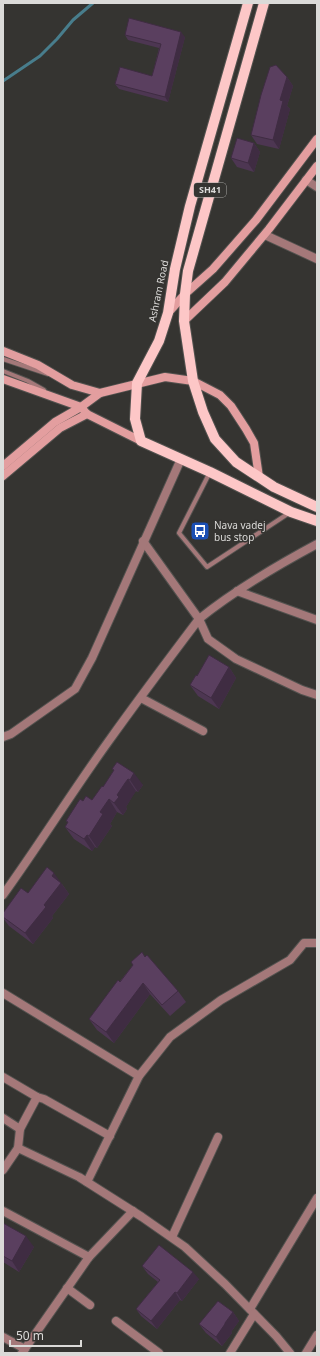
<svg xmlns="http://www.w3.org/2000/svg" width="320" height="1356" font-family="'Noto Sans',sans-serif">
<rect width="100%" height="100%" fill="#353431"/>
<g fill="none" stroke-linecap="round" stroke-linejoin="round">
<!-- stream -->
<polyline stroke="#487d8c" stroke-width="3" points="3,81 40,56 57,39 73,20 93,3"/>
<!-- service casing -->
<g stroke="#53524f" stroke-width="6">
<g id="service">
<polyline points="3,359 48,374"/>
<polyline points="3,371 28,381 44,390"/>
<polyline points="210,472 179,533 207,567 289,513"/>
</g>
</g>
<!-- minor casing -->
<g stroke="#53524f" stroke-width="10">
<g id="minor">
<polyline points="265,235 317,259"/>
<polyline points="237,591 317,620"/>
<polyline points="141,698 203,731"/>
<polyline points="3,993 139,1076"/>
<polyline points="3,1077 37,1097 44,1099 110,1136"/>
<polyline points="3,1118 20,1129"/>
<polyline points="18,1148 20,1129 37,1097"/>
<polyline points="87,1182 139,1076 170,1037 221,1000 290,960 304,943 317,943"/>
<polyline points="3,1211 89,1257"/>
<polyline points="172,1237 218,1137"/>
<polyline points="67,1288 90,1305"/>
<polyline points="250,1309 317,1198"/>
<polyline points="116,1321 159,1353"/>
<polyline points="3,1337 25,1349"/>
<polyline points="22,1353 89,1257 133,1211"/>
<polyline points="306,1353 317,1335"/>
</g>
</g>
<!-- tertiary casing -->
<g stroke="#53524f" stroke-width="10">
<g id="tertiary">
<polyline points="306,180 317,187"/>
<polyline points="143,541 199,619 208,639 236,659 302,690 317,695"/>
<polyline points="3,737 11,734 75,689 92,658 181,459"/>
<path d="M 3,895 C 39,845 72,792 108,742 C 138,700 168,660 199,619 C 235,590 276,566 317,544"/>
<polyline points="3,1170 18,1148 79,1177 142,1217 185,1247 225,1284 276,1336 290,1353"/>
<polyline points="230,1353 254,1314"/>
</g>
</g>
<!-- secondary casing -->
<g stroke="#53524f" stroke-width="10">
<g id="secondary">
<polyline points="168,313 185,294 213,269 256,220 317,139"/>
<polyline points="184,321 225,282 269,229 317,166"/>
<polyline points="3,351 38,365 72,385 100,393"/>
<polyline points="3,379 81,407 87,414 141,441"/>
<polyline points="3,466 55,422 81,407 100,393 165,377 193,381 220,395 231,406 246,429 254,443 259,477"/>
<polyline points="3,476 60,428 87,414"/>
</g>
</g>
<!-- primary casing -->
<g stroke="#53524f" stroke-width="12">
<g id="primary">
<polyline points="248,3 190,206 175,269 168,313 159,341 137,383 135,419 141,441 210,472 291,512 317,521"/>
<polyline points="264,3 188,271 185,294 184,321 193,381 203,412 215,439 236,462 274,487 317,507"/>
</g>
</g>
<!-- service -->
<use href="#service" stroke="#a47879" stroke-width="4"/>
<!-- minor -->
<use href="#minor" stroke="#a47879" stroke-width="8"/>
<!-- tertiary -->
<use href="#tertiary" stroke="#a47879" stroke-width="8"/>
<!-- secondary -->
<use href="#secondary" stroke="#e39e9f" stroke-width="8"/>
<!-- primary -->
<use href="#primary" stroke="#fdc7c7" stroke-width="10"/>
</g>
<!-- wall -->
<g fill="#4d3652">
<polygon points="125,35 185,37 168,102 119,89 115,84 152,76 159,48 128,40"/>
<polygon points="287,77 293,86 287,106 290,109 279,149 257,144 251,135"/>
<polygon points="254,143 260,152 254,172 237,167 231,158"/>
<polygon points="229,667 236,678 219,709 198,696 190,685 197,676"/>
<polygon points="112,769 143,785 138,792 136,791 133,795 126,807 127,809 123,815 117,812 110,824 112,826 97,848 95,847 92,851 74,839 65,827 68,823 66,821 83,801 92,800 103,787 114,771"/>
<polygon points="62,884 69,894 52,916 53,918 33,944 9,926 3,918 3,913 28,893"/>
<polygon points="133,965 178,991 186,1002 170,1016 150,994 114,1043 97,1030 89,1019"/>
<polygon points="3,1223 34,1247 19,1272 3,1262"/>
<polygon points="142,1266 199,1279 182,1301 180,1300 157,1329 141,1316 136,1309 158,1282 148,1274"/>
<polygon points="233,1312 239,1321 231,1332 232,1333 222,1346 206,1333 199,1324"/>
</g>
<!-- shaded-wall -->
<g fill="#3f2c42">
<polygon points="181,32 185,37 168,102 165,97"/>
<polygon points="287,77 293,86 287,106 290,109 279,149 273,140 280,100"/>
<polygon points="254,143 260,152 254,172 248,163"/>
<polygon points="229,667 236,678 219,709 211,698"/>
<polygon points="134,773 143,785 138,792 130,780"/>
<polygon points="128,779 136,791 126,807 127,809 123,815 114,803 117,795"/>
<polygon points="109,799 117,812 110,824 112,826 97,848 89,836 100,812"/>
<polygon points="87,835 95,847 92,851 84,839"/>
<polygon points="54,873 69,894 52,916 53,918 33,944 25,933 44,905 52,876"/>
<polygon points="143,983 150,994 114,1043 106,1032"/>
<polygon points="26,1236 34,1247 19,1272 12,1261"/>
<polygon points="193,1272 199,1279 182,1301 177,1293"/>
<polygon points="175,1292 180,1300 157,1329 151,1321"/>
<polygon points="233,1312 239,1321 231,1332 232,1333 222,1346 216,1337 225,1323"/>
</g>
<!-- building -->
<g fill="#5a3f5f" stroke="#3f2c42">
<polygon points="129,18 181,32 165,97 115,84 120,67 152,76 161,44 125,35"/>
<polygon points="276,65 287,77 280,100 283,101 273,140 251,135 261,95 270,67"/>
<polygon points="237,138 254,143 248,163 231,158"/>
<polygon points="209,655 229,667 211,698 190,685 196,675 197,676"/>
<polygon points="117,762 134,773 130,780 128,779 125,783 117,795 119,797 114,803 109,799 100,812 103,814 89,836 87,835 84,839 65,827 68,822 66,821 80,799 83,801 86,796 92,800 102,786 103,787 114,770 112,769"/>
<polygon points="47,867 54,873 52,876 61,883 44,905 46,907 25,933 3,917 3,913 21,888 28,893"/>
<polygon points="142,952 145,957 147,955 178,991 162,1005 143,983 106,1032 89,1019 118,980 120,982 133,965 131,962"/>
<polygon points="3,1223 26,1236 12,1261 3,1256"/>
<polygon points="159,1245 193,1272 177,1293 175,1292 151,1321 136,1309 160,1280 142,1266"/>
<polygon points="218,1301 233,1312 225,1323 225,1324 216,1337 199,1324"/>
</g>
<!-- icons -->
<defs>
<g id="bus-square" transform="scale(1)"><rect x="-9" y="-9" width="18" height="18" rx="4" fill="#1a4fb4" stroke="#353431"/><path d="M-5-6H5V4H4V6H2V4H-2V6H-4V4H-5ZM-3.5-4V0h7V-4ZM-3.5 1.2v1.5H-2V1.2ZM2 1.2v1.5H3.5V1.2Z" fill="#fff"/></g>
</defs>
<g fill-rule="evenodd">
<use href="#bus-square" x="200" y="531"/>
</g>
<g text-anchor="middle" stroke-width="3" stroke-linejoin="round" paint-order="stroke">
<!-- shield labels -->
<rect fill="#353431" stroke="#a9a8a6" stroke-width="1" x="194" y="183" width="32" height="14" rx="3"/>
<g font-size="9" font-weight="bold" fill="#dbdad8">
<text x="210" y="193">SH41</text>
</g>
<!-- street labels -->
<g font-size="10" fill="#dbdad8" stroke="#353431">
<text transform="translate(158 291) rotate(-78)" y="4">Ashram Road</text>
</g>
<!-- poi labels -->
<g font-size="10" fill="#dbdad8" stroke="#353431" text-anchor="start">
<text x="214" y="529">Nava vadej<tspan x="214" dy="12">bus stop</tspan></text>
</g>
</g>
<!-- border -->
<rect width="320" height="1356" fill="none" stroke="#dbdad8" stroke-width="8"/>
<!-- scale -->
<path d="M10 1340v6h71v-6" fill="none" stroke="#dbdad8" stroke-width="2"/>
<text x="16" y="1340" font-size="12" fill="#dbdad8" stroke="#353431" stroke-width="3" paint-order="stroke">50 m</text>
</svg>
